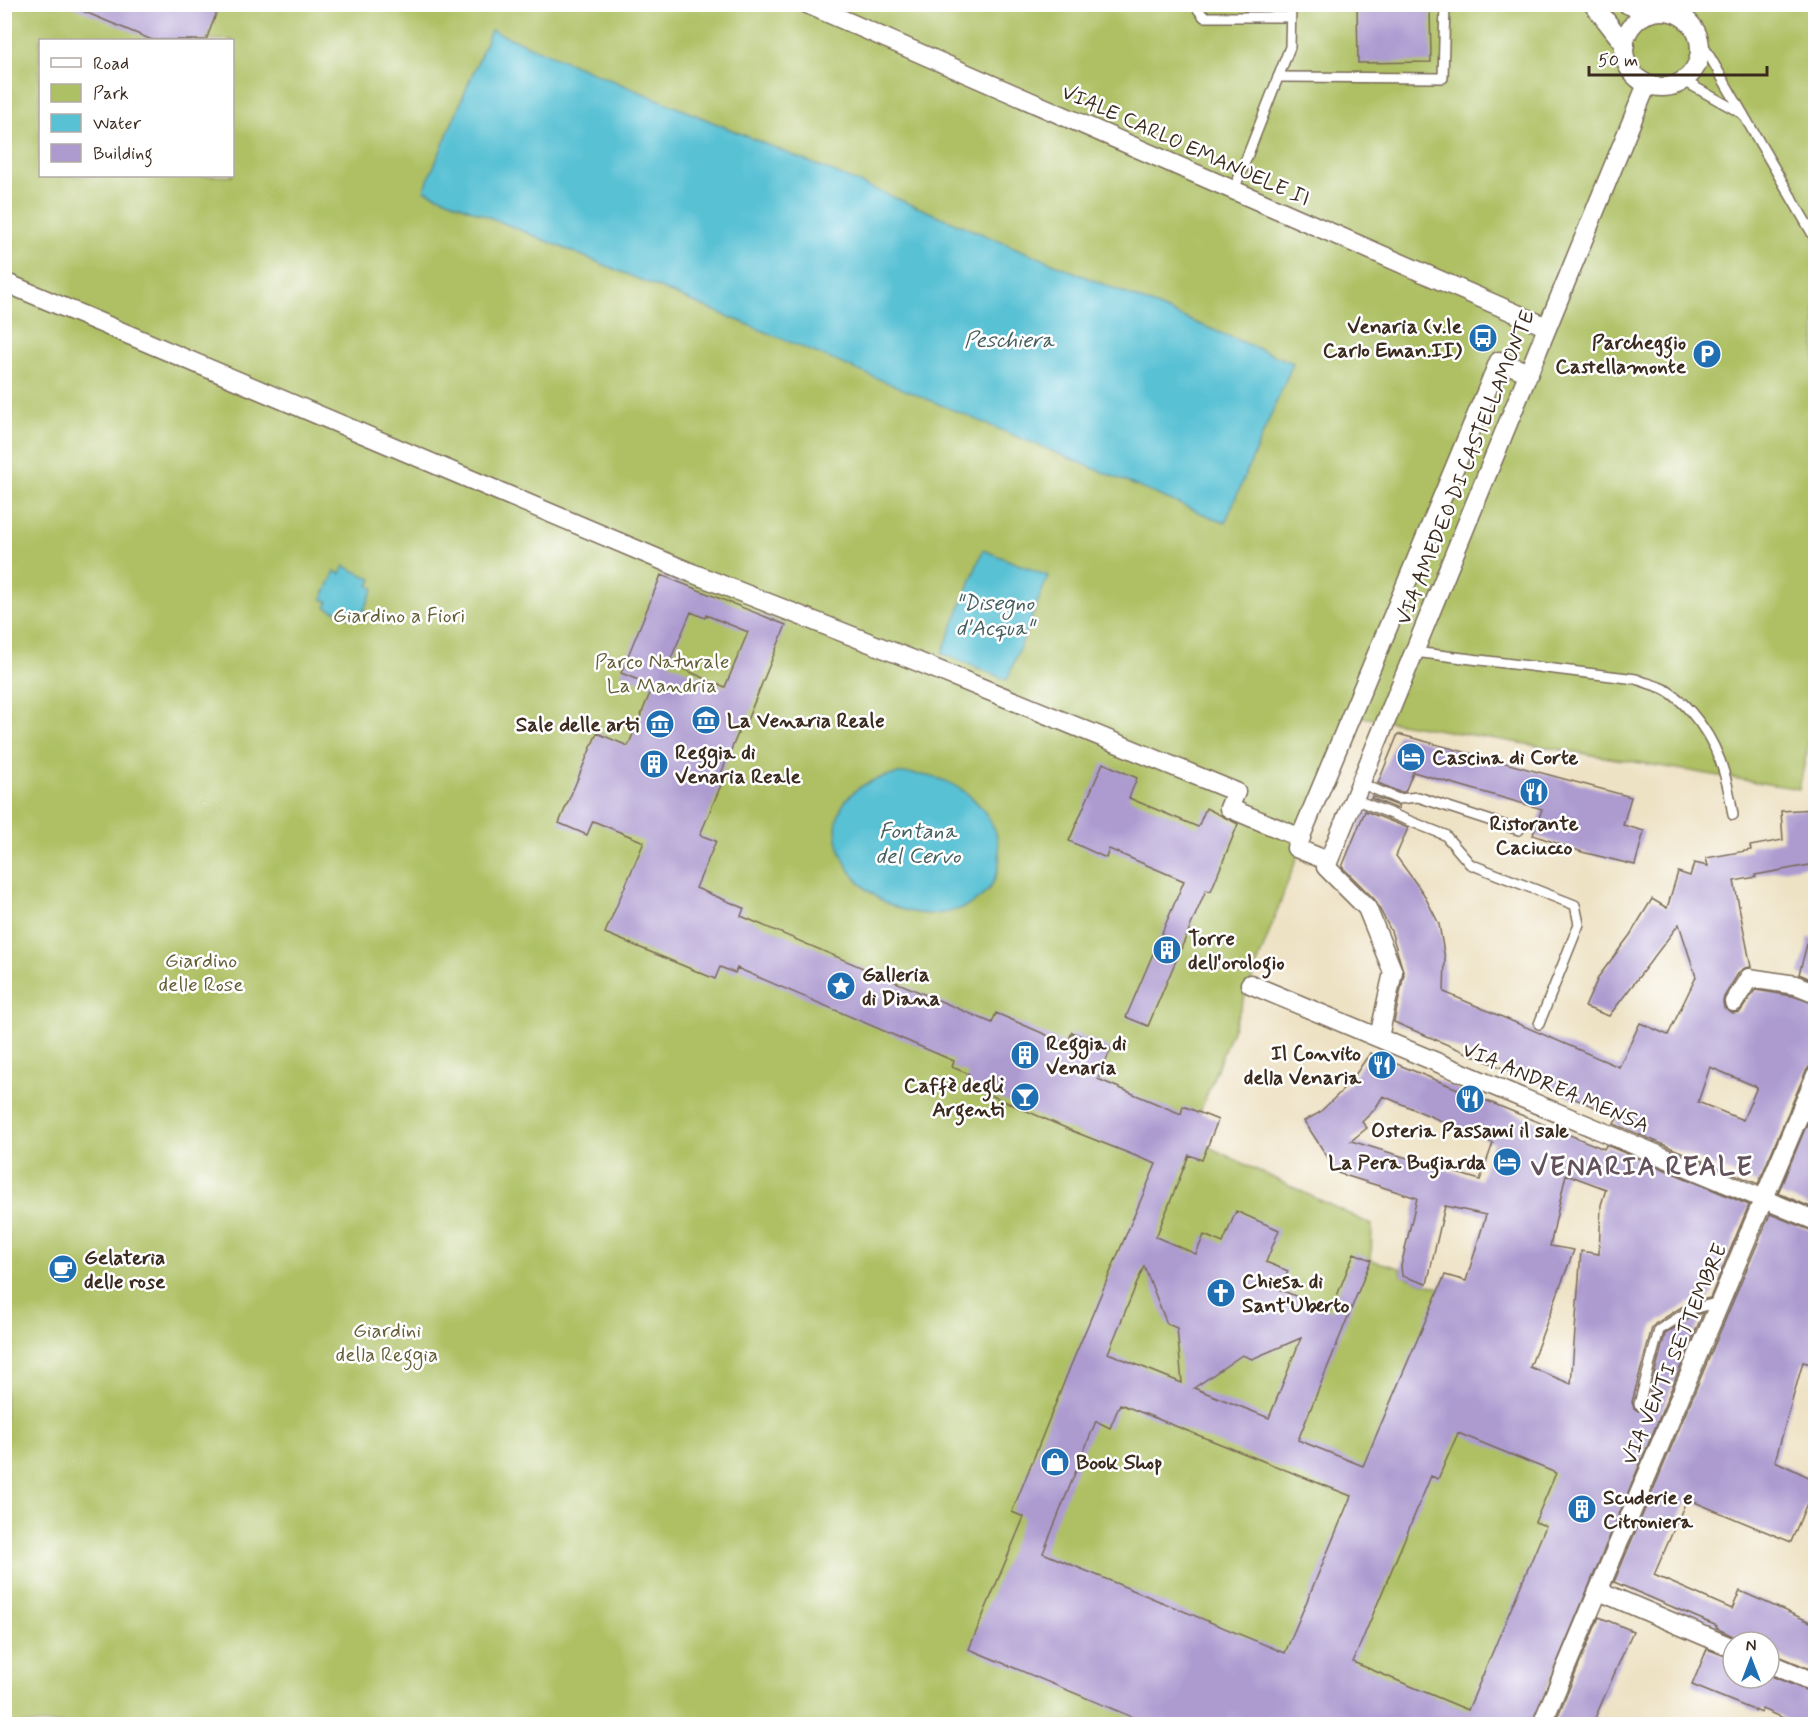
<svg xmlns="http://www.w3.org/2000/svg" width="1820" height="1729" font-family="Mynerve,sans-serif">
<rect width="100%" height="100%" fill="#fff"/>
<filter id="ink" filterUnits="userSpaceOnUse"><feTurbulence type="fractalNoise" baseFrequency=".0167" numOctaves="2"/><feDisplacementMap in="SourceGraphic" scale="12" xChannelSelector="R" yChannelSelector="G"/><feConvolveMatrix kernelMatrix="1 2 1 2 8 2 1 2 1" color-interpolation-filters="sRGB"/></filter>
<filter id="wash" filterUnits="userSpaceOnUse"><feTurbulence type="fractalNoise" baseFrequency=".008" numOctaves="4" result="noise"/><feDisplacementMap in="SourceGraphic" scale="24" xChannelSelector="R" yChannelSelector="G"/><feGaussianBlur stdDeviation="1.35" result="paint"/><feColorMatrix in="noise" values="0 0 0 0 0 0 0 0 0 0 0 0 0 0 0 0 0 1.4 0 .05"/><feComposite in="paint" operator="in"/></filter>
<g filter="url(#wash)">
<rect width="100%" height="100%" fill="#eee2c4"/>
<!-- green -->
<path fill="#aec064" stroke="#747541" stroke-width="1.5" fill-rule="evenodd" d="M 5,5 L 1815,5 L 1816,710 L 1799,789 L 1350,715 L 1250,984 L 1190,1138 L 1372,1225 L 1371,1260 L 1400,1268 L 1402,1276 L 1463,1295 L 1491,1352 L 1661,1421 L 1531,1724 L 5,1724 ZM 40,40 L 232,40 L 232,176 L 40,176 Z"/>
<!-- water -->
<g fill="#58c1d4" stroke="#4a7679" stroke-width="1.5">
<polygon points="491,30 1293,363 1225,523 424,190"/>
<polygon points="983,550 1048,576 1007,680 942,653"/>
<polygon points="344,566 372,579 369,586 374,588 361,616 356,615 354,619 326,607 328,601 322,599 335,571 340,574"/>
<path d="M 906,773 C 922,775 939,777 954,785 C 1013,817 1020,902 943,913 C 847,926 779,786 906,773 Z"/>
</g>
<g id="blocks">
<!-- building -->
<g fill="#ad9bd0" fill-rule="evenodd">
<polygon points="66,4 166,4 180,10 182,4 220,4 206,40 152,40"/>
<polygon points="1357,4 1430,4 1431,62 1358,63"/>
<path d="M 661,575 L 786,625 L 745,725 L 742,724 L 717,783 L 721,785 L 700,835 L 716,841 L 696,888 L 744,908 L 741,916 L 992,1023 L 996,1013 L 1067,1044 L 1072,1032 L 1111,1049 L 1098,1079 L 1181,1114 L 1183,1106 L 1218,1120 L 1202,1160 L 1189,1155 L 1156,1237 L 1196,1254 L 1204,1235 L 1223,1243 L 1236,1211 L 1279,1230 L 1266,1262 L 1288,1271 L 1281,1290 L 1331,1311 L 1354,1253 L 1371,1260 L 1298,1440 L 1363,1466 L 1445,1275 L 1466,1281 L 1486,1215 L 1445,1206 L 1427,1284 L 1402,1276 L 1401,1266 L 1417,1198 L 1338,1173 L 1304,1121 L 1319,1113 L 1349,1084 L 1370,1053 L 1604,1149 L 1606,1145 L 1749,1205 L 1710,1298 L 1688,1303 L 1655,1324 L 1652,1328 L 1632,1402 L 1634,1408 L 1638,1411 L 1643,1409 L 1646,1406 L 1665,1334 L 1695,1315 L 1703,1313 L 1531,1725 L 1151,1725 L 969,1649 L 1024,1517 L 1012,1512 L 1071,1365 L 1156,1164 L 1075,1132 L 965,1084 L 969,1074 L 952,1067 L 954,1061 L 737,968 L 735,973 L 720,967 L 715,979 L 605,933 L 644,842 L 593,821 L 587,835 L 559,823 L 597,733 L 628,746 L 653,686 L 621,673 ZM 691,612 L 705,618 L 706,615 L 748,632 L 725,687 L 669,663 ZM 1383,1096 L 1493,1143 L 1480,1180 L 1351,1141 L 1367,1128 L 1362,1122 L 1375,1109 ZM 1566,1174 L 1606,1189 L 1601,1205 L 1599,1254 L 1581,1251 L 1571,1384 L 1530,1367 L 1574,1250 L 1550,1246 ZM 1144,1266 L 1167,1324 L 1177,1328 L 1182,1383 L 1108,1353 ZM 1301,1338 L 1269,1418 L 1194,1388 L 1242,1355 L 1252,1359 ZM 1120,1404 L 1351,1496 L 1285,1653 L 1043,1553 L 1096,1421 L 1110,1428 ZM 1458,1433 L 1556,1473 L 1535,1522 L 1546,1526 L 1468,1710 L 1353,1662 L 1431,1476 L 1438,1479 Z"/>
<polygon points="1398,734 1631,797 1623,825 1644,831 1635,865 1582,852 1533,835 1542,809 1413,772 1405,792 1399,792 1378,783"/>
<polygon points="1103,763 1137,778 1129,798 1198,827 1206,808 1238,824 1211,891 1206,890 1148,1026 1126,1017 1184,881 1109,849 1106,858 1069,841"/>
<polygon points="1372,796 1399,806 1398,809 1371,798"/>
<path d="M 1815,809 L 1815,864 L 1755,875 L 1756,877 L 1734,881 L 1751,967 L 1745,968 L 1739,972 L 1724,997 L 1723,1002 L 1724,1008 L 1733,1013 L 1740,1012 L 1755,990 L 1793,996 L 1815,1004 L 1815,1064 L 1810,1066 L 1806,1071 L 1758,1184 L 1614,1124 L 1618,1117 L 1394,1022 L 1404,974 L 1391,931 L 1375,900 L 1342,867 L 1365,811 L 1408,828 L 1396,856 L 1423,893 L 1439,924 L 1445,959 L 1444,992 L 1619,1067 L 1640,1023 L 1668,1035 L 1696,977 L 1679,924 L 1609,1016 L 1585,1007 L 1599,976 L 1630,935 L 1652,899 L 1667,908 L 1678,872 L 1690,876 L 1694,863 L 1708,866 L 1706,858 L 1751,850 L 1750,846 L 1783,840 L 1781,811 ZM 1710,1067 L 1757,1087 L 1743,1120 L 1698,1102 Z"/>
<polygon points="1809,937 1815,938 1815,981 1799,974"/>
<polygon points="1815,1105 1815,1209 1778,1193"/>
<polygon points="1770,1214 1815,1232 1815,1365 1803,1362 1775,1461 1815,1480 1815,1484 1791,1542 1687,1499 1654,1575 1732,1609 1740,1591 1815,1624 1815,1671 1769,1652 1769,1642 1742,1642 1737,1638 1716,1628 1717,1626 1614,1582"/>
<polygon points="1599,1617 1633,1631 1592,1725 1554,1725"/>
<polygon points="1707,1649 1733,1659 1733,1678 1769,1678 1769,1675 1815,1694 1815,1725 1799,1725 1762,1709 1761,1713 1692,1685"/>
</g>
</g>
</g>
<g filter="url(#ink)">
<use href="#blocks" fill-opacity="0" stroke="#7a6a58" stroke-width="1.5"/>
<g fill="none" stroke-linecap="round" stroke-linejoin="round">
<!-- lane casing -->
<g stroke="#7a6a58" stroke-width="12">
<g id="lane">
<polyline points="1194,4 1204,17 1290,17"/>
<polyline points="1699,38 1816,240"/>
<polyline points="1278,77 1443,78 1445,4"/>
<polyline points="1684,81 1743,114"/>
<polyline points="1234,190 1290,47 1291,4"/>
<path d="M 1414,652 L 1636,679 C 1645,683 1657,685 1666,690 C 1676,696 1684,704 1691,712 C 1718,743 1727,775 1733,815"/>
<polyline points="1360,783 1398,799 1418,797 1519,830"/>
<polyline points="1354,799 1445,835 1470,864 1575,905 1579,924 1539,1024"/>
<polyline points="1639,1404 1659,1330 1692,1309 1720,1302"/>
</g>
</g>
<!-- street casing -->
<g stroke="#7a6a58" stroke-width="21">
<g id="street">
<polyline points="807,4 1547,327"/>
<polyline points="1593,4 1625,45"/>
<polyline points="1627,4 1650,13"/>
<circle cx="1662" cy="49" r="38"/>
<polyline points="4,282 692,573 916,661 1236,792 1229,808 1301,838"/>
<polyline points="1328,861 1296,848 1499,361 1529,373"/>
<polyline points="1250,984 1816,1221"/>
<polyline points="1734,1002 1749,978 1796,985 1816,993"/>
<polyline points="1379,1037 1393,972 1367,908 1326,867 1647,84"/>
<polyline points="1599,1591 1733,1648"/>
<polyline points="1769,1663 1816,1683"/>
<polyline points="1542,1724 1816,1075"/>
</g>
</g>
<!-- lane -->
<use href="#lane" stroke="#fff" stroke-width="9"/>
<!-- street -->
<use href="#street" stroke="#fff" stroke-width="18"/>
</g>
</g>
<!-- icons -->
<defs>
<g id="bus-disc" transform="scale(1.5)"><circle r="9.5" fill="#1f6fb2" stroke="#fff"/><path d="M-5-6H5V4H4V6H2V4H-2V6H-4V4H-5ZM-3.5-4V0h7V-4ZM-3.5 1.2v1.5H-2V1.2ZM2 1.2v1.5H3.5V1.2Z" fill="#fff"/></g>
<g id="parking-disc" transform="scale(1.5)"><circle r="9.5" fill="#1f6fb2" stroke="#fff"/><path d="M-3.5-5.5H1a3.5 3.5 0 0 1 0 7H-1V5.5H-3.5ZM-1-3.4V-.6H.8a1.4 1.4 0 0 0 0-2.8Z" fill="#fff"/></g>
<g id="museum-disc" transform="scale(1.5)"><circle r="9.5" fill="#1f6fb2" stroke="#fff"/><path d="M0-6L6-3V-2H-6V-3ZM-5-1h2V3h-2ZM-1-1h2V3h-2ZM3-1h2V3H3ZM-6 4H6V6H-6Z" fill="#fff"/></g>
<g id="hotel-disc" transform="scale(1.5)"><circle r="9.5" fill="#1f6fb2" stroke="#fff"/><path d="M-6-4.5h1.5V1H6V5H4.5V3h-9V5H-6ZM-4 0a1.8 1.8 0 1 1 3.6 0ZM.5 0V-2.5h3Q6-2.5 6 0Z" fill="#fff"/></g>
<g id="building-disc" transform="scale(1.5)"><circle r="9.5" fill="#1f6fb2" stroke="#fff"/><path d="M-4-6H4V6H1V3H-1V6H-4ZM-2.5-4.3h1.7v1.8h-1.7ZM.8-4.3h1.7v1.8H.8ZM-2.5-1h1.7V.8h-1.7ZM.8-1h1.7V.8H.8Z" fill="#fff"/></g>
<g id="restaurant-disc" transform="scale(1.5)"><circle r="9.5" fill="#1f6fb2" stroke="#fff"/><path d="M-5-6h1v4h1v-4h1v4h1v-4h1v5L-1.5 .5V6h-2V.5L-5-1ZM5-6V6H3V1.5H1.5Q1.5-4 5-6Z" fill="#fff"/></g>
<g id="sight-disc" transform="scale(1.5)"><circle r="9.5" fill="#1f6fb2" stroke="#fff"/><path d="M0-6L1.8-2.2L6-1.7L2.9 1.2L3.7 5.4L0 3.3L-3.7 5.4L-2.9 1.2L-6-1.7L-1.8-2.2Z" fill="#fff"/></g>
<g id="bar-disc" transform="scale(1.5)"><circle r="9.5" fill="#1f6fb2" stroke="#fff"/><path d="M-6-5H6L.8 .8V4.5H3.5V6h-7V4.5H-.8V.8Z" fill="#fff"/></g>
<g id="cafe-disc" transform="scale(1.5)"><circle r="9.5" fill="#1f6fb2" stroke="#fff"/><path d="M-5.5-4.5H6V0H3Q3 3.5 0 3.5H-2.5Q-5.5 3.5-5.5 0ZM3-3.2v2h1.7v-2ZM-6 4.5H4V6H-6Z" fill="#fff"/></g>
<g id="church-disc" transform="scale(1.5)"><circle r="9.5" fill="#1f6fb2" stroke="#fff"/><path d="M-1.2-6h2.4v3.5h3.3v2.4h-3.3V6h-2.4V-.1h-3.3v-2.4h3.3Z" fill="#fff"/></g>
<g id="shop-disc" transform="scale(1.5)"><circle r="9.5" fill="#1f6fb2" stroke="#fff"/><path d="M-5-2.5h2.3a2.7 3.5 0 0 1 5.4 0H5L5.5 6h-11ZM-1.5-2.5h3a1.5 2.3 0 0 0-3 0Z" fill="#fff"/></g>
</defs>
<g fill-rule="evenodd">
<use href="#bus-disc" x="1483" y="338"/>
<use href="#parking-disc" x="1707" y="354"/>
<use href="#museum-disc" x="706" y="720"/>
<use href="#museum-disc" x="660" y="724"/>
<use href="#hotel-disc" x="1411" y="757"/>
<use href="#building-disc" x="654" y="764"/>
<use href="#restaurant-disc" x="1534" y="792"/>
<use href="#building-disc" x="1167" y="950"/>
<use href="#sight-disc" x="841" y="986"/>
<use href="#building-disc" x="1025" y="1055"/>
<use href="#restaurant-disc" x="1382" y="1065"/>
<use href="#bar-disc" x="1025" y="1097"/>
<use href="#restaurant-disc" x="1470" y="1099"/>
<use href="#hotel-disc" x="1507" y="1162"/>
<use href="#cafe-disc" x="63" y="1269"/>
<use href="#church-disc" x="1221" y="1293"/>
<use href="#shop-disc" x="1055" y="1462"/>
<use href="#building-disc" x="1582" y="1509"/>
</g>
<g text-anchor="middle" stroke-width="5" stroke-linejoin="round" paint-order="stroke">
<!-- street labels -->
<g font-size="21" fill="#3b2a1e" stroke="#fff">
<text transform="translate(1186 145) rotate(24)" y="7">VIALE CARLO EMANUELE II</text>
<text transform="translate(1465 467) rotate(-68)" y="7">VIA AMEDEO DI CASTELLAMONTE</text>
<text transform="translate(1556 1087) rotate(23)" y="7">VIA ANDREA MENSA</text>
<text transform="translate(1674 1354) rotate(-67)" y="7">VIA VENTI SETTEMBRE</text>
</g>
<!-- poi labels -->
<g font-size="21" font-weight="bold" fill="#3b2a1e" stroke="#fff" text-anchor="start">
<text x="1462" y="333" text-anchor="end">Venaria (v.le<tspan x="1462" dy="24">Carlo Eman.II)</tspan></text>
<text x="1686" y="349" text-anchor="end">Parcheggio<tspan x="1686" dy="24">Castellamonte</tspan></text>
<text x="727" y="727">La Venaria Reale</text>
<text x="639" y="731" text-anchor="end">Sale delle arti</text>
<text x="675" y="759">Reggia di<tspan x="675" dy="24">Venaria Reale</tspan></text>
<text x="1432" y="764">Cascina di Corte</text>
<text x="1534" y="830" text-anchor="middle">Ristorante<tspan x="1534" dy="24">Caciucco</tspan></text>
<text x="1188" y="945">Torre<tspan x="1188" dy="24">dell'orologio</tspan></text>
<text x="862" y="981">Galleria<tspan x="862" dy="24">di Diana</tspan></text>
<text x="1046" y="1050">Reggia di<tspan x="1046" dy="24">Venaria</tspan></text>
<text x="1361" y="1060" text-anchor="end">Il Convito<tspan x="1361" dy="24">della Venaria</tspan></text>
<text x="1004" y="1092" text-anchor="end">Caffè degli<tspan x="1004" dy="24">Argenti</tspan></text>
<text x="1470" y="1137" text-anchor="middle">Osteria Passami il sale</text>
<text x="1486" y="1169" text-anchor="end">La Pera Bugiarda</text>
<text x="84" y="1264">Gelateria<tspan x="84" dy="24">delle rose</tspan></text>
<text x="1242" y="1288">Chiesa di<tspan x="1242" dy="24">Sant'Uberto</tspan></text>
<text x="1076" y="1469">Book Shop</text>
<text x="1603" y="1504">Scuderie e<tspan x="1603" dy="24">Citroniera</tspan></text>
</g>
<!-- park labels -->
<g font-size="21" fill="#635e36" stroke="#fff">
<text x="399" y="622">Giardino a Fiori</text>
<text x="662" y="668">Parco Naturale<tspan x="662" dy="24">La Mandria</tspan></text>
<text x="201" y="967">Giardino<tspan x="201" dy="24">delle Rose</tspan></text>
<text x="387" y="1337">Giardini<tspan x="387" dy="24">della Reggia</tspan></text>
</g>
<!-- water labels -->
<g font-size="22" font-style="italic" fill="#455f5e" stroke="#fff">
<text x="1009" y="347">Peschiera</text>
<text x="995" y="610">"Disegno<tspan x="995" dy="25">d'Acqua"</tspan></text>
<text x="918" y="838">Fontana<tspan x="918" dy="25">del Cervo</tspan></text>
</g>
<!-- district labels -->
<g font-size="27" font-weight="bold" letter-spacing="1.5" fill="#63525c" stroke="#fff">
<text x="1642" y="1175">VENARIA REALE</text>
</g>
</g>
<!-- margin -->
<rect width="1820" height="1729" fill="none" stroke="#fff" stroke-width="24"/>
<!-- legend -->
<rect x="39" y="39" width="195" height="138" fill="#ffffff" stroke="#b1aaa5" stroke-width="1.5"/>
<rect x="51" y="58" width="30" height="9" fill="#ffffff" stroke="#b1aaa5" stroke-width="1.5"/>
<text x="93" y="69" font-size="18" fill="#3b2a1e">Road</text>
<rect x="51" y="84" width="30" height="18" fill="#aec064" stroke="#b1aaa5" stroke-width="1.5"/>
<text x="93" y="99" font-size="18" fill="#3b2a1e">Park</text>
<rect x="51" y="114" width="30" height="18" fill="#58c1d4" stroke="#b1aaa5" stroke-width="1.5"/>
<text x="93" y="129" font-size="18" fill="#3b2a1e">Water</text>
<rect x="51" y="144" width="30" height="18" fill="#ad9bd0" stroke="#b1aaa5" stroke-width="1.5"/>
<text x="93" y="159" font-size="18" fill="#3b2a1e">Building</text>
<!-- north arrow -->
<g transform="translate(1751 1660)"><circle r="28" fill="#ffffff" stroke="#b1aaa5" stroke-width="1.5"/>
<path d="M0-4.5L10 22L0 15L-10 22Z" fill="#1f6fb2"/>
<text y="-9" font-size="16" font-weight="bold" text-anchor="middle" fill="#3b2a1e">N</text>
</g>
<!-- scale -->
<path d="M1589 66v9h178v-9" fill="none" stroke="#3b2a1e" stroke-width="3"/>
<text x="1598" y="66" font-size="18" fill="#3b2a1e" stroke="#ffffff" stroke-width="4.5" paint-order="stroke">50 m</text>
</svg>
